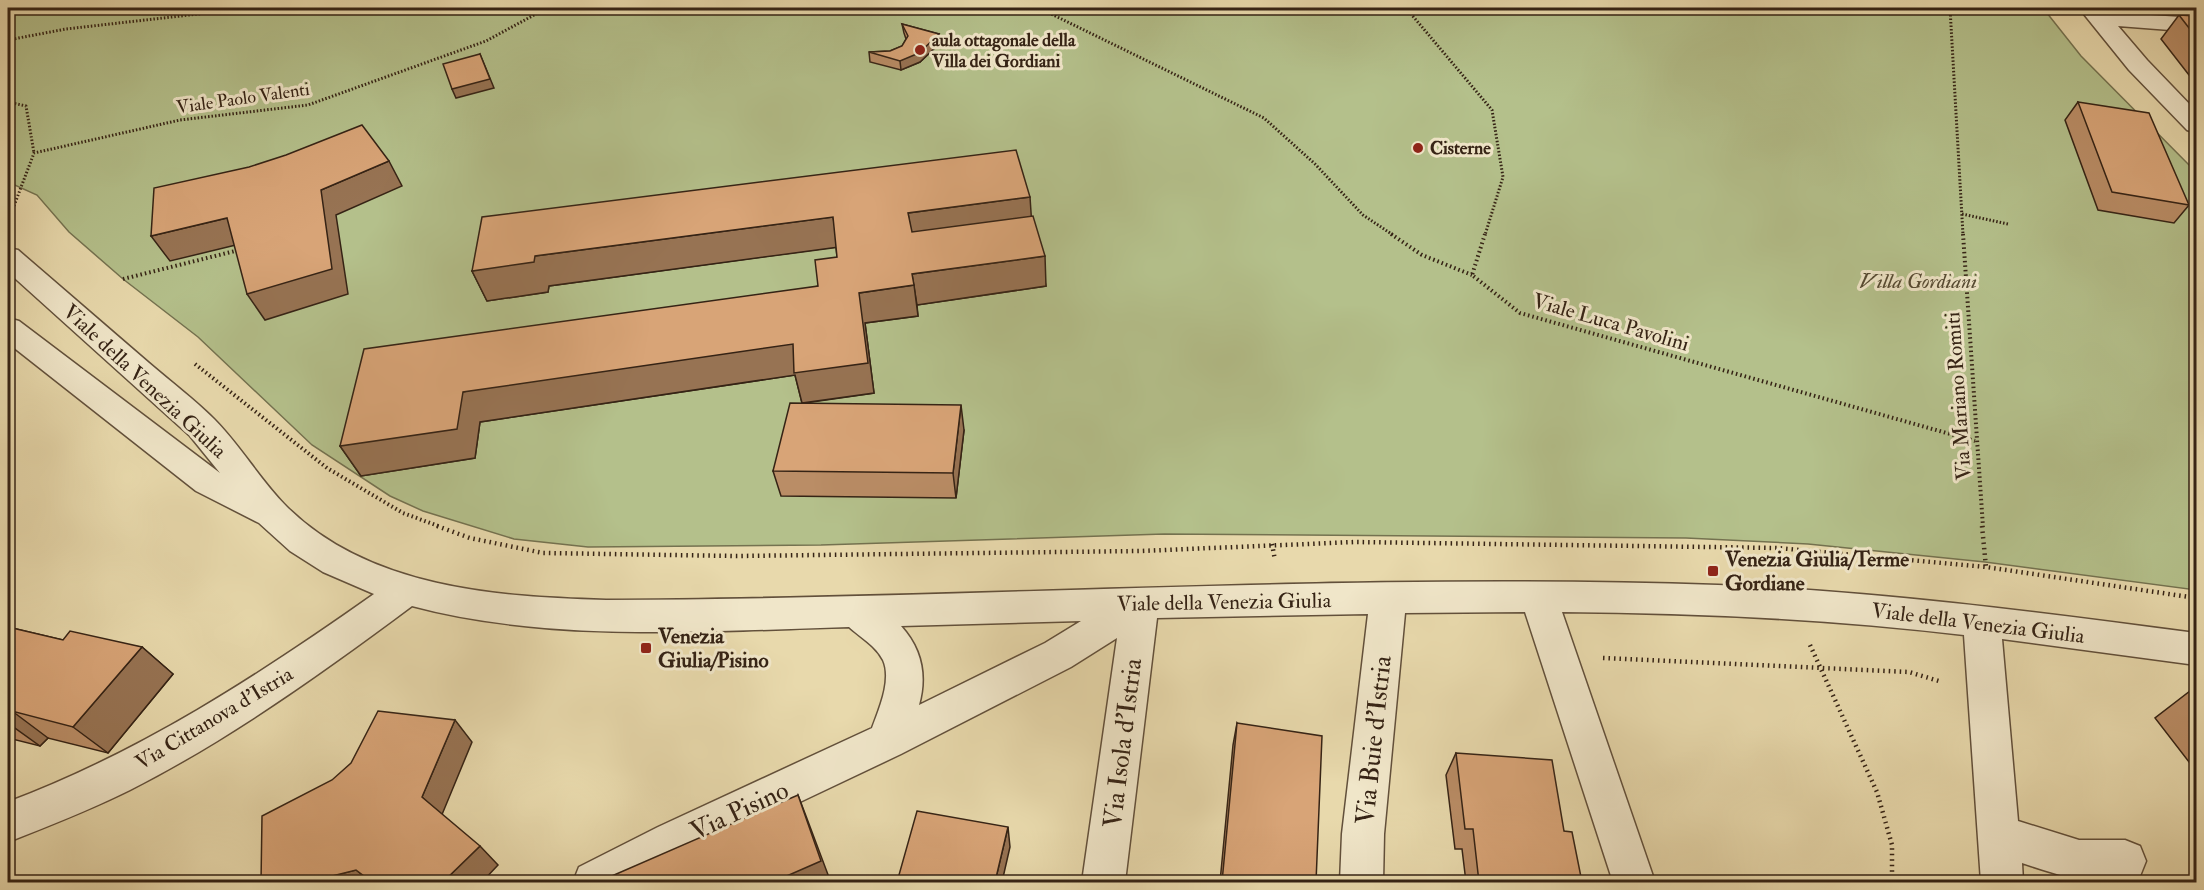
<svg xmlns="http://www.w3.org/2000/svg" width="2204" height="890" font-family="'IM FELL Double Pica',serif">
<rect width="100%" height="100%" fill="#e8d9ac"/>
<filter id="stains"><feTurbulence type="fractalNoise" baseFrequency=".00333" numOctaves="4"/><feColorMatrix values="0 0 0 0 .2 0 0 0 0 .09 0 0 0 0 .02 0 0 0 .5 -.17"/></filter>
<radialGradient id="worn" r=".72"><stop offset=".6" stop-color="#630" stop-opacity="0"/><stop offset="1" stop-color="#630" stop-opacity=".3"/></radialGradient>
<!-- green -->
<polygon fill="#b4c08b" stroke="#747250" stroke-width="1.5" points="8,8 2043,8 2081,56 2196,172 2196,590 1985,562 1808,544 1686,538 1164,534 821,545 588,547 514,539 423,511 390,496 312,445 198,337 123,279 69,232 37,195 8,182"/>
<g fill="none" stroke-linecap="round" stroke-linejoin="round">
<!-- minor casing -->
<g stroke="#62503b" stroke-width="3">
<g id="minor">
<polygon points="2079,8 2102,8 2105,12 2196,18 2196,32 2118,26 2147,60 2196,111 2196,133 2187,130 2129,70"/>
<path d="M 8,248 L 18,250 C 62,288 105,325 149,363 C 171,382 194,399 214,419 C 241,446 260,480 287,507 C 369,588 497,597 606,600 C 977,599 1348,572 1718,585 C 1879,591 2037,612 2196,633 L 2196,665 L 2002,639 L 2018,821 L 2079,840 L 2125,840 L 2140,846 L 2146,861 L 2140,876 C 2100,890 2061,876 2022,863 L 2023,882 L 1981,882 L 1964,635 C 1831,619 1696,613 1562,612 L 1655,882 L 1613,882 L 1525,612 L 1405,613 L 1384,834 L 1383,882 L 1340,882 L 1342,834 L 1368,614 L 1157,618 L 1125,882 L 1082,882 L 1117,638 L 1071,667 L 901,754 L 688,855 L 637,882 L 573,882 L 579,867 L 658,827 L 872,728 C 879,709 892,680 883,660 C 876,646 860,637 849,627 C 706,631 551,643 412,606 C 322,673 230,739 130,790 C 90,810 49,826 8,842 L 8,802 C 141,752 258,676 374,594 L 323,572 L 290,551 L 259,523 L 196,491 L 8,343 L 8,318 L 19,321 L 220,473 L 190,436 L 8,272 ZM 1081,621 L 1045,643 L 919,705 C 927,676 922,649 901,626 Z"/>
</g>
</g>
<!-- path-far2 -->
<g stroke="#352315" stroke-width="3" stroke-dasharray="1.5 2" stroke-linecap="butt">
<polyline points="1039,8 1264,118 1315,164 1363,215 1393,235"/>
<polyline points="1406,8 1492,110 1503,177 1485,235"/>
<polyline points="1938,8 1950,10"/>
<polyline points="1950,8 1963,235"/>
<polyline points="8,40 66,29 251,8"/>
<polyline points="8,102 26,106 34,153"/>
<polyline points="1962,214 2008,224"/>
<polyline points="9,219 34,153 180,120 308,105 486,41 547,8"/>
</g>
<!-- path-far1 -->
<g stroke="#352315" stroke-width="4" stroke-dasharray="1.5 3" stroke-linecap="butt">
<polyline points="1391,234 1422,255 1472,275"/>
<polyline points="1485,234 1472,275 1520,313 1975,441"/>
<polyline points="1963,234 1983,527"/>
<polyline points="123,279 239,250"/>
<polyline points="195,364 327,468 403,513 441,527"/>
</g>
<!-- path -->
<g stroke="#352315" stroke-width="4.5" stroke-dasharray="1.5 4" stroke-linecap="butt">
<polyline points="437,526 470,538 543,553 737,556 1140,551 1355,542 1778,548 1986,567 2196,598"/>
<polyline points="1982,526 1986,567"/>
<polyline points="1272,544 1275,560"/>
<polyline points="1810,645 1877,792 1892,845 1892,882"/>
<polyline points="1603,658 1909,672 1942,682"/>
</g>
<!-- minor -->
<use href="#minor" fill="#f0e6c9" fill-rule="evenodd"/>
</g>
<!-- wall -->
<g fill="#ba8d66" stroke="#352315" stroke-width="1.5">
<polygon points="2122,8 2196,8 2196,15 2124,10"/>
<polygon points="2179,15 2196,16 2196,84 2161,39"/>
<polygon points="902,24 939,34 940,43 920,62 901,70 870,62 869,52 890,51 902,46 906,39 904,33"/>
<polygon points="2078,102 2189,205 2174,223 2098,210 2065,120"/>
<polygon points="1031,216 1046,286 917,305 918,316 865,323 874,393 805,403 964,430 956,498 781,496 773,471 802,403 795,375 480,422 475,458 361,476 340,446 818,286 837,257 836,247 549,286 548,292 487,301 472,271"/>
<polygon points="8,627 63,640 142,647 173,674 108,753 48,738 40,746 8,738"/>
<polygon points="2190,691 2196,691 2196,771 2155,718"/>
<polygon points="1237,723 1316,882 1220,882 1233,745"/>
<polygon points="1456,753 1564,831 1582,882 1466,882 1462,849 1455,849 1446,775"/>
</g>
<!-- shaded-wall -->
<g fill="#977353" stroke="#352315" stroke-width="1.5">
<polygon points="939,34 940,43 920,62 901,70 900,61"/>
<polygon points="480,54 494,88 456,98 452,89"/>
<polygon points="389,161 402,186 336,215 348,294 265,320 247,294 321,190"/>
<polygon points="1030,197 1032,227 913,243 908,213"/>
<polygon points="833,217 839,247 549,286 548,292 487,301 472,271 535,256"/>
<polygon points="227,218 244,243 170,261 151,236"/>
<polygon points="1045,256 1046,286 917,305 912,274"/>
<polygon points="914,285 918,316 865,323 874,393 802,403 795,375 480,422 475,458 361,476 340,446 463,392 859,293"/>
<polygon points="961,405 964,430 956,498 953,473"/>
<polygon points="142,647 173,674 108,753 73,727"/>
<polygon points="12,711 48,738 40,746 8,723 8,716"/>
<polygon points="455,720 472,742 441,817 422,797"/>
<polygon points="798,795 806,816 830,880 824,882 773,882"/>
<polygon points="1008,827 1010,847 1002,882 995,882"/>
<polygon points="480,846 498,865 482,882 443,882"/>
<polygon points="356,870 371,882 308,882"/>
</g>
<!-- building -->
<g fill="#d8a477" stroke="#352315" stroke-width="1.5">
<polygon points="2179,15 2196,16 2196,37"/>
<polygon points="902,24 939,34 919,53 900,61 869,52 890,51 902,46 908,36"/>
<polygon points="480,54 490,79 452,89 443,64"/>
<polygon points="2078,102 2149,113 2189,205 2112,192"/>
<polygon points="362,125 389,161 321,190 332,269 247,294 227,218 151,236 154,188 249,167 286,155"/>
<polygon points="1016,150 1030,197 908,213 912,232 1033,216 1045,256 912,274 914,285 859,293 868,363 794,373 793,344 463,392 457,429 340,446 364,349 818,286 815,260 837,257 833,217 535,256 534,262 472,271 482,217"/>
<polygon points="790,403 961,405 953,473 773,471"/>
<polygon points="8,627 63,640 70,631 142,647 73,727 12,711 8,716"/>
<polygon points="2190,691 2196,691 2196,699"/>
<polygon points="378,711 455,720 422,797 480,846 443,882 372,882 356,870 308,882 261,882 262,816 332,780 351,763"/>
<polygon points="1237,723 1322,736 1316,882 1222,882"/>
<polygon points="1456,753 1552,760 1564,831 1572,832 1582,882 1479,882 1473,829 1465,829"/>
<polygon points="798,795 821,861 773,882 598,882"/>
<polygon points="917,811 1008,827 995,882 897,882"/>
</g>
<!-- markers -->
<g fill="#8f2418" stroke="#f0e6c9" stroke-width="2">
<circle cx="920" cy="50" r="6"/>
<circle cx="1418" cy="148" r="6"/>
<rect x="1707" y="565" width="12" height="12" rx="3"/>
<rect x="640" y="642" width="12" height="12" rx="3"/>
</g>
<g text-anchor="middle" stroke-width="6" stroke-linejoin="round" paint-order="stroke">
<!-- far-poi labels -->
<g font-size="18" font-weight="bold" fill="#352315" stroke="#f0e6c9" text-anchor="start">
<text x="932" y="46">aula ottagonale della<tspan x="932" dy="21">Villa dei Gordiani</tspan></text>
<text x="1430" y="154">Cisterne</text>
</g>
<!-- far-street labels -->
<g font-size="18" fill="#352315" stroke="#f0e6c9">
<text transform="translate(243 98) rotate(-8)" y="6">Viale Paolo Valenti</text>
</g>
<!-- park labels -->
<g font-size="21" font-style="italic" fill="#554a32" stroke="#f0e6c9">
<text x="1918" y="288">Villa Gordiani</text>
</g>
<!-- street labels -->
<g font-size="21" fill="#352315" stroke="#f0e6c9">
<text transform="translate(1611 322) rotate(16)" y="7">Viale Luca Pavolini</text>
<text transform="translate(145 381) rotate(43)" y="7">Viale della Venezia Giulia</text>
<text transform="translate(1958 396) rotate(-94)" y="7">Via Mariano Romiti</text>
<text transform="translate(1224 602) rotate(-1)" y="7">Viale della Venezia Giulia</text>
<text transform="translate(1978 623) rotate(7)" y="7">Viale della Venezia Giulia</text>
<text transform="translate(214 718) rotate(-31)" y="7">Via Cittanova d'Istria</text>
</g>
<!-- poi labels -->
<g font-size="21" font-weight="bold" fill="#352315" stroke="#f0e6c9" text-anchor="start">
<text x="1725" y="566">Venezia Giulia/Terme<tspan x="1725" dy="24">Gordiane</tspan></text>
<text x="658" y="643">Venezia<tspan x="658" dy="24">Giulia/Pisino</tspan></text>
</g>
<!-- near-street labels -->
<g font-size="26" fill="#352315" stroke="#f0e6c9">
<text transform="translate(1373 740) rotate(-84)" y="9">Via Buie d'Istria</text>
<text transform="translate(1122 743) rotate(-83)" y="9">Via Isola d'Istria</text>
<text transform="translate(739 810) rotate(-25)" y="9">Via Pisino</text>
</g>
</g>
<!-- margin -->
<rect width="2204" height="890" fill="none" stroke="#e8d9ac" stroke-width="30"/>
<rect x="9" y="9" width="2186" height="872" fill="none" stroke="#352315" stroke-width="3"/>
<rect x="15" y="15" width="2174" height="860" fill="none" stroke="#352315" stroke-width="1.5"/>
<rect width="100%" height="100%" filter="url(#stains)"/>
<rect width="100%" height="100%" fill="url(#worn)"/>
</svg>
